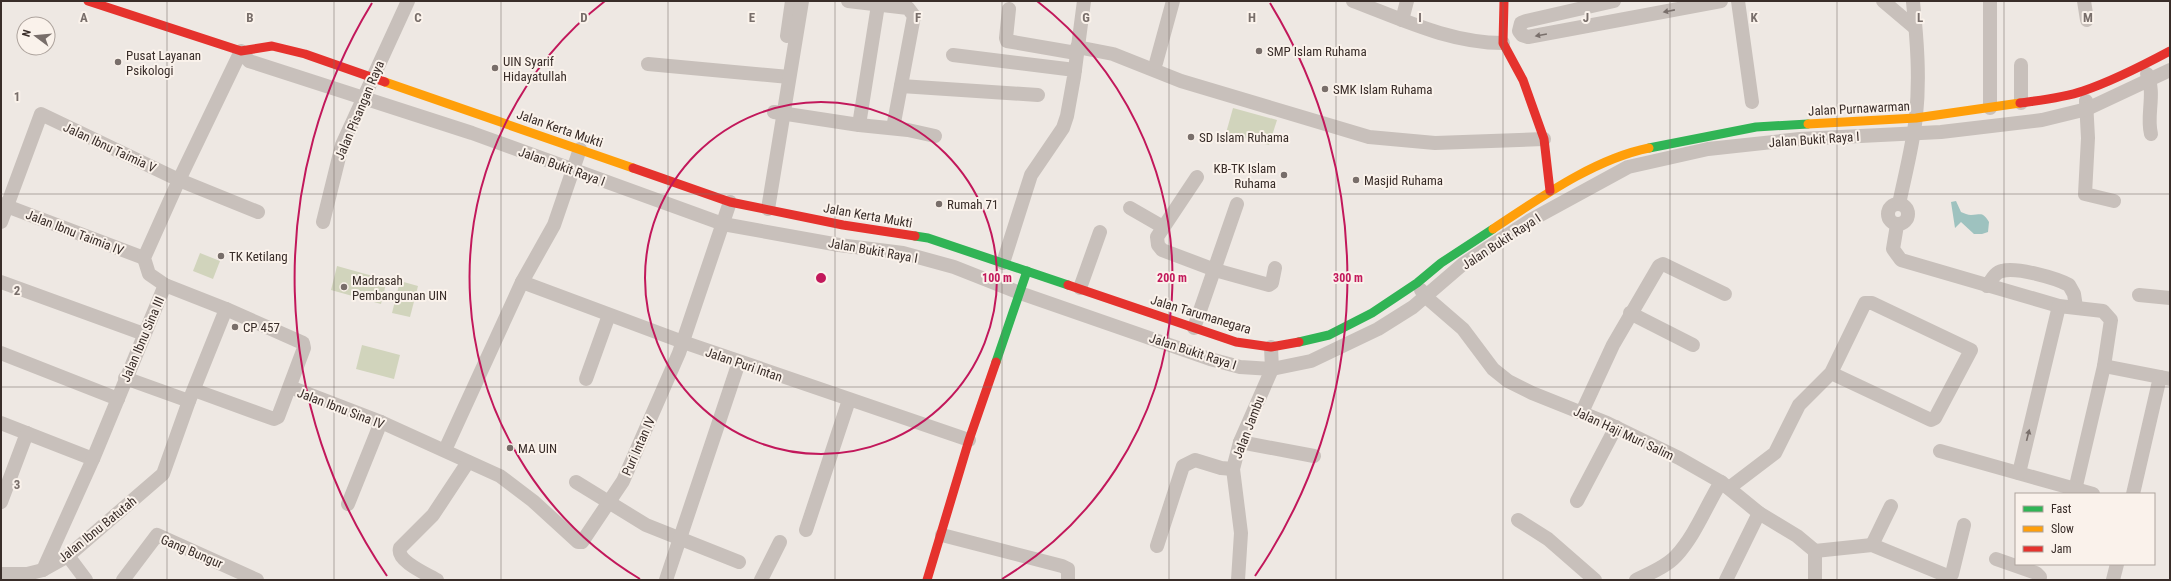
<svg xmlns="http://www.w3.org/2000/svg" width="2171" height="581" font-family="'Roboto Condensed',sans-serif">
<rect width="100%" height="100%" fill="#eee8e3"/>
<!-- pitch -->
<g fill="#d1d4bc">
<polygon points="1233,108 1277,120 1269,145 1226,133"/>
<polygon points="200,253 220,261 213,279 193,271"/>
<polygon points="337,266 387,280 381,304 331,290"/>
<polygon points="400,281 418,286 410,317 392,313"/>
<polygon points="362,345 400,355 394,379 356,369"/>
</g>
<!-- water -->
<path fill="#9ec2bf" d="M 1956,201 L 1961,212 C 1964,213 1968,215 1971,215 C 1981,215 1982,211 1989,222 L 1988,232 L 1982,234 L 1974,234 L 1961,222 L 1955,228 L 1951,202 Z"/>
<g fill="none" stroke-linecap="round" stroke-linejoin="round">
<!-- street -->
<g stroke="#c8c0bb" stroke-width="14">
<polyline points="848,1 908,8 914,16 893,128"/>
<path d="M 1353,1 C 1401,19 1450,43 1503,43"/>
<polyline points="1614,1 1526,21 1521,23 1519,31 1522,35 1528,37 1721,1"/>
<polyline points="1738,1 1752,102"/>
<polyline points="1883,1 1915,28"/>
<polyline points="2084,1 2087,20"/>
<polyline points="1009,9 1006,38 1007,41 1076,53"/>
<polyline points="1402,20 1407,1"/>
<polyline points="787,36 792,1"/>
<polyline points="1077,47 1113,54 1181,81 1369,137 1435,143 1544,139"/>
<polyline points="953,55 1075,70"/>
<polyline points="1156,63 1173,1"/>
<polyline points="648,64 789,77"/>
<polyline points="2021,65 2021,103"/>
<path d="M 2147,74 C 2156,94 2146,115 2151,134"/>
<polyline points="901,86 1038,95"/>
<polyline points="2086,101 2088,138 2085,194 2114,201"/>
<polyline points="1990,108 1990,1"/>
<polyline points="774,112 859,125 908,130 935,136"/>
<polyline points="859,125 878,5"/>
<polyline points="1197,177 1157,237 1158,245 1162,250 1215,270 1269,285 1272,283 1275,268"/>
<circle cx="1898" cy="214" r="10"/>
<polyline points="1,204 144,258"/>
<path d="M 1899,204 C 1905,175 1913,145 1916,116 C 1920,78 1917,40 1913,2"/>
<polyline points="1130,208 1163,227"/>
<polyline points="768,209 802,1"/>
<polyline points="1,222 41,114 179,180 258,212"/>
<polyline points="323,222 342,145 408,1"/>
<polyline points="1897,225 1893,249 1901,260 2059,306 2103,311 2111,320 2104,366 2075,490"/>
<polyline points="1003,263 1031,175 1063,128 1067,116 1074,77 1084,1"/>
<polyline points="1,282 144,334"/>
<polyline points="522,282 683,342 969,440"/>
<path d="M 1987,286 C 1991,281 1995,272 2002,271 C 2017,267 2056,278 2069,285 L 2074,294 L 2076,307"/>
<polyline points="1080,288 1100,232"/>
<polyline points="1421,290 1426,297 1463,329 1493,369 1508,381 1532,393 1607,423 1679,458 1721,482 1759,513 1797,536 1815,551 1815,580"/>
<polyline points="2139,295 2170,298"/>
<polyline points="1630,313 1693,345"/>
<polyline points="1194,328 1237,204"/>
<polyline points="1,353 118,399"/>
<polyline points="2104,366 2170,379"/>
<polyline points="125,378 189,401"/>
<polyline points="586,379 609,315"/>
<polyline points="290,387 381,422 500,476 533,501 578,542 582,542 623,481 679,353 730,202"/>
<polyline points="194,390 274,419 278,417 304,348 303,343 226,309"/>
<polyline points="1582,412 1613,345 1659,266 1663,264 1725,294"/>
<polyline points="1,423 93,459"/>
<polyline points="1240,442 1314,456"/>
<polyline points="445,450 522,282 554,225 580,149"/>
<polyline points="1940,451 2093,494"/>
<polyline points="2019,473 2059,306"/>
<polyline points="576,482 646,525 739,562"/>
<polyline points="1729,488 1775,453 1799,405 1831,373 1865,303 1872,303 1971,350 1935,418 1931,420 1831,373"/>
<polyline points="2133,494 2160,377"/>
<polyline points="1577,501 1616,427"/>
<polyline points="1,502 27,433"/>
<polyline points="348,504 381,422"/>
<polyline points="1518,520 1548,539 1595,580"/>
<polyline points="806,530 849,400"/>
<polyline points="942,535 1062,566 1068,569 1068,580"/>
<polyline points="1872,545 1891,506"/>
<polyline points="1157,546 1183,466 1195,460 1221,468 1233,469"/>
<polyline points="1815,551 1872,545 1950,577 1952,574 1964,525"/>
<polyline points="68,556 86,580"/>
<polyline points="1996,559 2036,573 2040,577 2039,580"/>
<polyline points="43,570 93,459 165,285"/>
<polyline points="1,574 27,574 43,570 68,556 163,474 189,401 226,309 165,285 149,274 144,258 179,180 241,51 249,61 472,133 723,224 839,245 903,253 954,267 1020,293 1210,359 1240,367 1272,369 1311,361 1378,329 1413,307 1463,264 1529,221 1628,167 1708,149 1800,139 1941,132 2042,120 2087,109 2170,70"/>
<polyline points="123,580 157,535 257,580"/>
<path d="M 437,580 C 427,574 396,561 400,548 L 433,515 L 468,462"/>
<polyline points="666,580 739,362"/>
<polyline points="761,580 780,542"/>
<polyline points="1238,580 1241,533 1233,469 1240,442 1272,369 1271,347"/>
<path d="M 1636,580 C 1650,573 1666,567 1676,556 C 1696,534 1706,506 1721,482"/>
<polyline points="1726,580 1759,513"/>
<polyline points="2113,580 2117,564"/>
</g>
<!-- fast -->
<g stroke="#30b455" stroke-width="9">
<polyline points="1649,148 1756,127 1808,124"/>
<polyline points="915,236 928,238 1068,285"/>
<polyline points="1299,342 1329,335 1372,313 1417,283 1441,263 1493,229"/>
<polyline points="996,362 1027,271"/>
</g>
<!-- slow -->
<g stroke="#ff9f0a" stroke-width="9">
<polyline points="385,82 633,168"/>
<polyline points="1808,124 1916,118 2020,103"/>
<path d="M 1493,229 C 1540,198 1594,159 1649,148"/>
</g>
<!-- jam -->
<g stroke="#e5322d" stroke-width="9">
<polyline points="88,1 241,51 272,46 305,54 385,82"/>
<polyline points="1504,1 1503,43 1523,80 1544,139 1550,191"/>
<path d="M 2020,103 C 2041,100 2063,98 2083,91 C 2113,81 2142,66 2170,51"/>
<polyline points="633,168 730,202 843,225 915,236"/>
<polyline points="1068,285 1236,342 1271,347 1299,342"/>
<polyline points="927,580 969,440 996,362"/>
</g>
</g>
<!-- one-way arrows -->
<defs><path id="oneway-solid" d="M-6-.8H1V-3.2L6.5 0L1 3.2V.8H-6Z"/></defs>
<g fill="#796f6b">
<use href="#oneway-solid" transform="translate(1669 11) rotate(169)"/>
<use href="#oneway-solid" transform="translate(1541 35) rotate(170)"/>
<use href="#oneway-solid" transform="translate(2028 435) rotate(-76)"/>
</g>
<!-- grid -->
<path fill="none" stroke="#786e6a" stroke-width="1" stroke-opacity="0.55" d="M 167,1 L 167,580M 334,1 L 334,580M 501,1 L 501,580M 668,1 L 668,580M 835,1 L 835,580M 1002,1 L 1002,580M 1169,1 L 1169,580M 1336,1 L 1336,580M 1503,1 L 1503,580M 1670,1 L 1670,580M 1837,1 L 1837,580M 2004,1 L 2004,580M 1,194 L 2170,194M 1,387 L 2170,387"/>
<!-- distance rings -->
<g fill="none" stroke="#c2185b" stroke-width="2">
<circle cx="821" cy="278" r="176"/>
<path d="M640 579A351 351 0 0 1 605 1M1037 1A351 351 0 0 1 1002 579"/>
<path d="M387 576A527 527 0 0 1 372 3M1270 3A527 527 0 0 1 1255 576"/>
</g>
<!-- markers -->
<g fill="#786e6a" stroke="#faf2eb" stroke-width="1.5">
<circle cx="1259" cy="51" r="4"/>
<circle cx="118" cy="62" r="4"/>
<circle cx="495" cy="68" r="4"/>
<circle cx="1325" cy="89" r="4"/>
<circle cx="1191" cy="137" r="4"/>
<circle cx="1284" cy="175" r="4"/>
<circle cx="1356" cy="180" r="4"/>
<circle cx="939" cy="204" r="4"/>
<circle cx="221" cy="256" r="4"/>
<circle cx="344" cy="287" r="4"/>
<circle cx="235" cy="327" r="4"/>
<circle cx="510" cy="448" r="4"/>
</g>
<g text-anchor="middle" stroke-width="4" stroke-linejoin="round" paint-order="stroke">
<!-- poi labels -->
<g font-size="13" fill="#392d29" stroke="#faf2eb" text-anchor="start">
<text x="1267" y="56">SMP Islam Ruhama</text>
<text x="126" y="60">Pusat Layanan<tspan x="126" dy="15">Psikologi</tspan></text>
<text x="503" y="66">UIN Syarif<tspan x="503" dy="15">Hidayatullah</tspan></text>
<text x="1333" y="94">SMK Islam Ruhama</text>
<text x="1199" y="142">SD Islam Ruhama</text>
<text x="1276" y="173" text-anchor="end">KB-TK Islam<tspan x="1276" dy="15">Ruhama</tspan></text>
<text x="1364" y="185">Masjid Ruhama</text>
<text x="947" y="209">Rumah 71</text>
<text x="229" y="261">TK Ketilang</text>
<text x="352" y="285">Madrasah<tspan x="352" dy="15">Pembangunan UIN</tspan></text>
<text x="243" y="332">CP 457</text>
<text x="518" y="453">MA UIN</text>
</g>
<!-- street labels -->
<g font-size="13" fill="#392d29" stroke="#faf2eb">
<text transform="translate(1859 108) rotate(-3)" y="5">Jalan Purnawarman</text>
<text transform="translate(359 110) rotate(-67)" y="5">Jalan Pisangan Raya</text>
<text transform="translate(560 128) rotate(19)" y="5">Jalan Kerta Mukti</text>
<text transform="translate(1814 139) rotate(-4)" y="5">Jalan Bukit Raya I</text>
<text transform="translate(110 147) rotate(25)" y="5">Jalan Ibnu Taimia V</text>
<text transform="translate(562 166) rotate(20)" y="5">Jalan Bukit Raya I</text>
<text transform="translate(868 215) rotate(10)" y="5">Jalan Kerta Mukti</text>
<text transform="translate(75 232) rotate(21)" y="5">Jalan Ibnu Taimia IV</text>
<text transform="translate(1501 241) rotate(-33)" y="5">Jalan Bukit Raya I</text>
<text transform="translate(873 250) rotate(10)" y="5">Jalan Bukit Raya I</text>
<text transform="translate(1201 314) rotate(17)" y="5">Jalan Tarumanegara</text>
<text transform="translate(142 339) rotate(-67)" y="5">Jalan Ibnu Sina III</text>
<text transform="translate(1193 351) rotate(18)" y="5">Jalan Bukit Raya I</text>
<text transform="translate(744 364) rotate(19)" y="5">Jalan Puri Intan</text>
<text transform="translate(341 408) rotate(21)" y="5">Jalan Ibnu Sina IV</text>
<text transform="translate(1248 427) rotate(-69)" y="5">Jalan Jambu</text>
<text transform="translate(1624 433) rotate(25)" y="5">Jalan Haji Muri Salim</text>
<text transform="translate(638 446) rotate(-66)" y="5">Puri Intan IV</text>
<text transform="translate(97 529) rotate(-39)" y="5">Jalan Ibnu Batutah</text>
<text transform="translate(192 551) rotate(23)" y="5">Gang Bungur</text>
</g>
</g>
<g font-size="13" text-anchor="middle" font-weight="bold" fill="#786e6a" stroke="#faf2eb" stroke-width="4" stroke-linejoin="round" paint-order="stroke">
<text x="84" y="22">A</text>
<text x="250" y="22">B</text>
<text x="418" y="22">C</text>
<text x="584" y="22">D</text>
<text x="752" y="22">E</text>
<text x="918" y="22">F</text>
<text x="1086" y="22">G</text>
<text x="1252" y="22">H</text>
<text x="1420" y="22">I</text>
<text x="1586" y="22">J</text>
<text x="1754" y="22">K</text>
<text x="1920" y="22">L</text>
<text x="2088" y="22">M</text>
<text x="17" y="101">1</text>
<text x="17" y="295">2</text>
<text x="17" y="489">3</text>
</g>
<circle cx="821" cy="278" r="6" fill="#c2185b" stroke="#faf2eb" stroke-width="2"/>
<g font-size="12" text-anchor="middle" font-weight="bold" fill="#c2185b" stroke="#faf2eb" stroke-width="4" stroke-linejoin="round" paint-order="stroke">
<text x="997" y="282">100 m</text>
<text x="1172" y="282">200 m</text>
<text x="1348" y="282">300 m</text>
</g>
<!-- border -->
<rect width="2171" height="581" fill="none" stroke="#392d29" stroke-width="4"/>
<!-- legend -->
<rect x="2015" y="493" width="140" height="72" fill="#faf2eb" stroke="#ada39d"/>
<rect x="2023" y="506" width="20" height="6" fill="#30b455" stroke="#ada39d"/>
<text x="2051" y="513" font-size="12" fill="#392d29">Fast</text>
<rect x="2023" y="526" width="20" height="6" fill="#ff9f0a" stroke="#ada39d"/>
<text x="2051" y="533" font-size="12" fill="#392d29">Slow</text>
<rect x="2023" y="546" width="20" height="6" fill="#e5322d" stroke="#ada39d"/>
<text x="2051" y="553" font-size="12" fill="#392d29">Jam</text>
<!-- north arrow -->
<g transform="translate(36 36) rotate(286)"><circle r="19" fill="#faf2eb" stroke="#ada39d"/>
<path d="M0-3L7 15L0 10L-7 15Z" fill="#786e6a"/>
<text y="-6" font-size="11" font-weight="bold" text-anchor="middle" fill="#392d29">N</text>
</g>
</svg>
